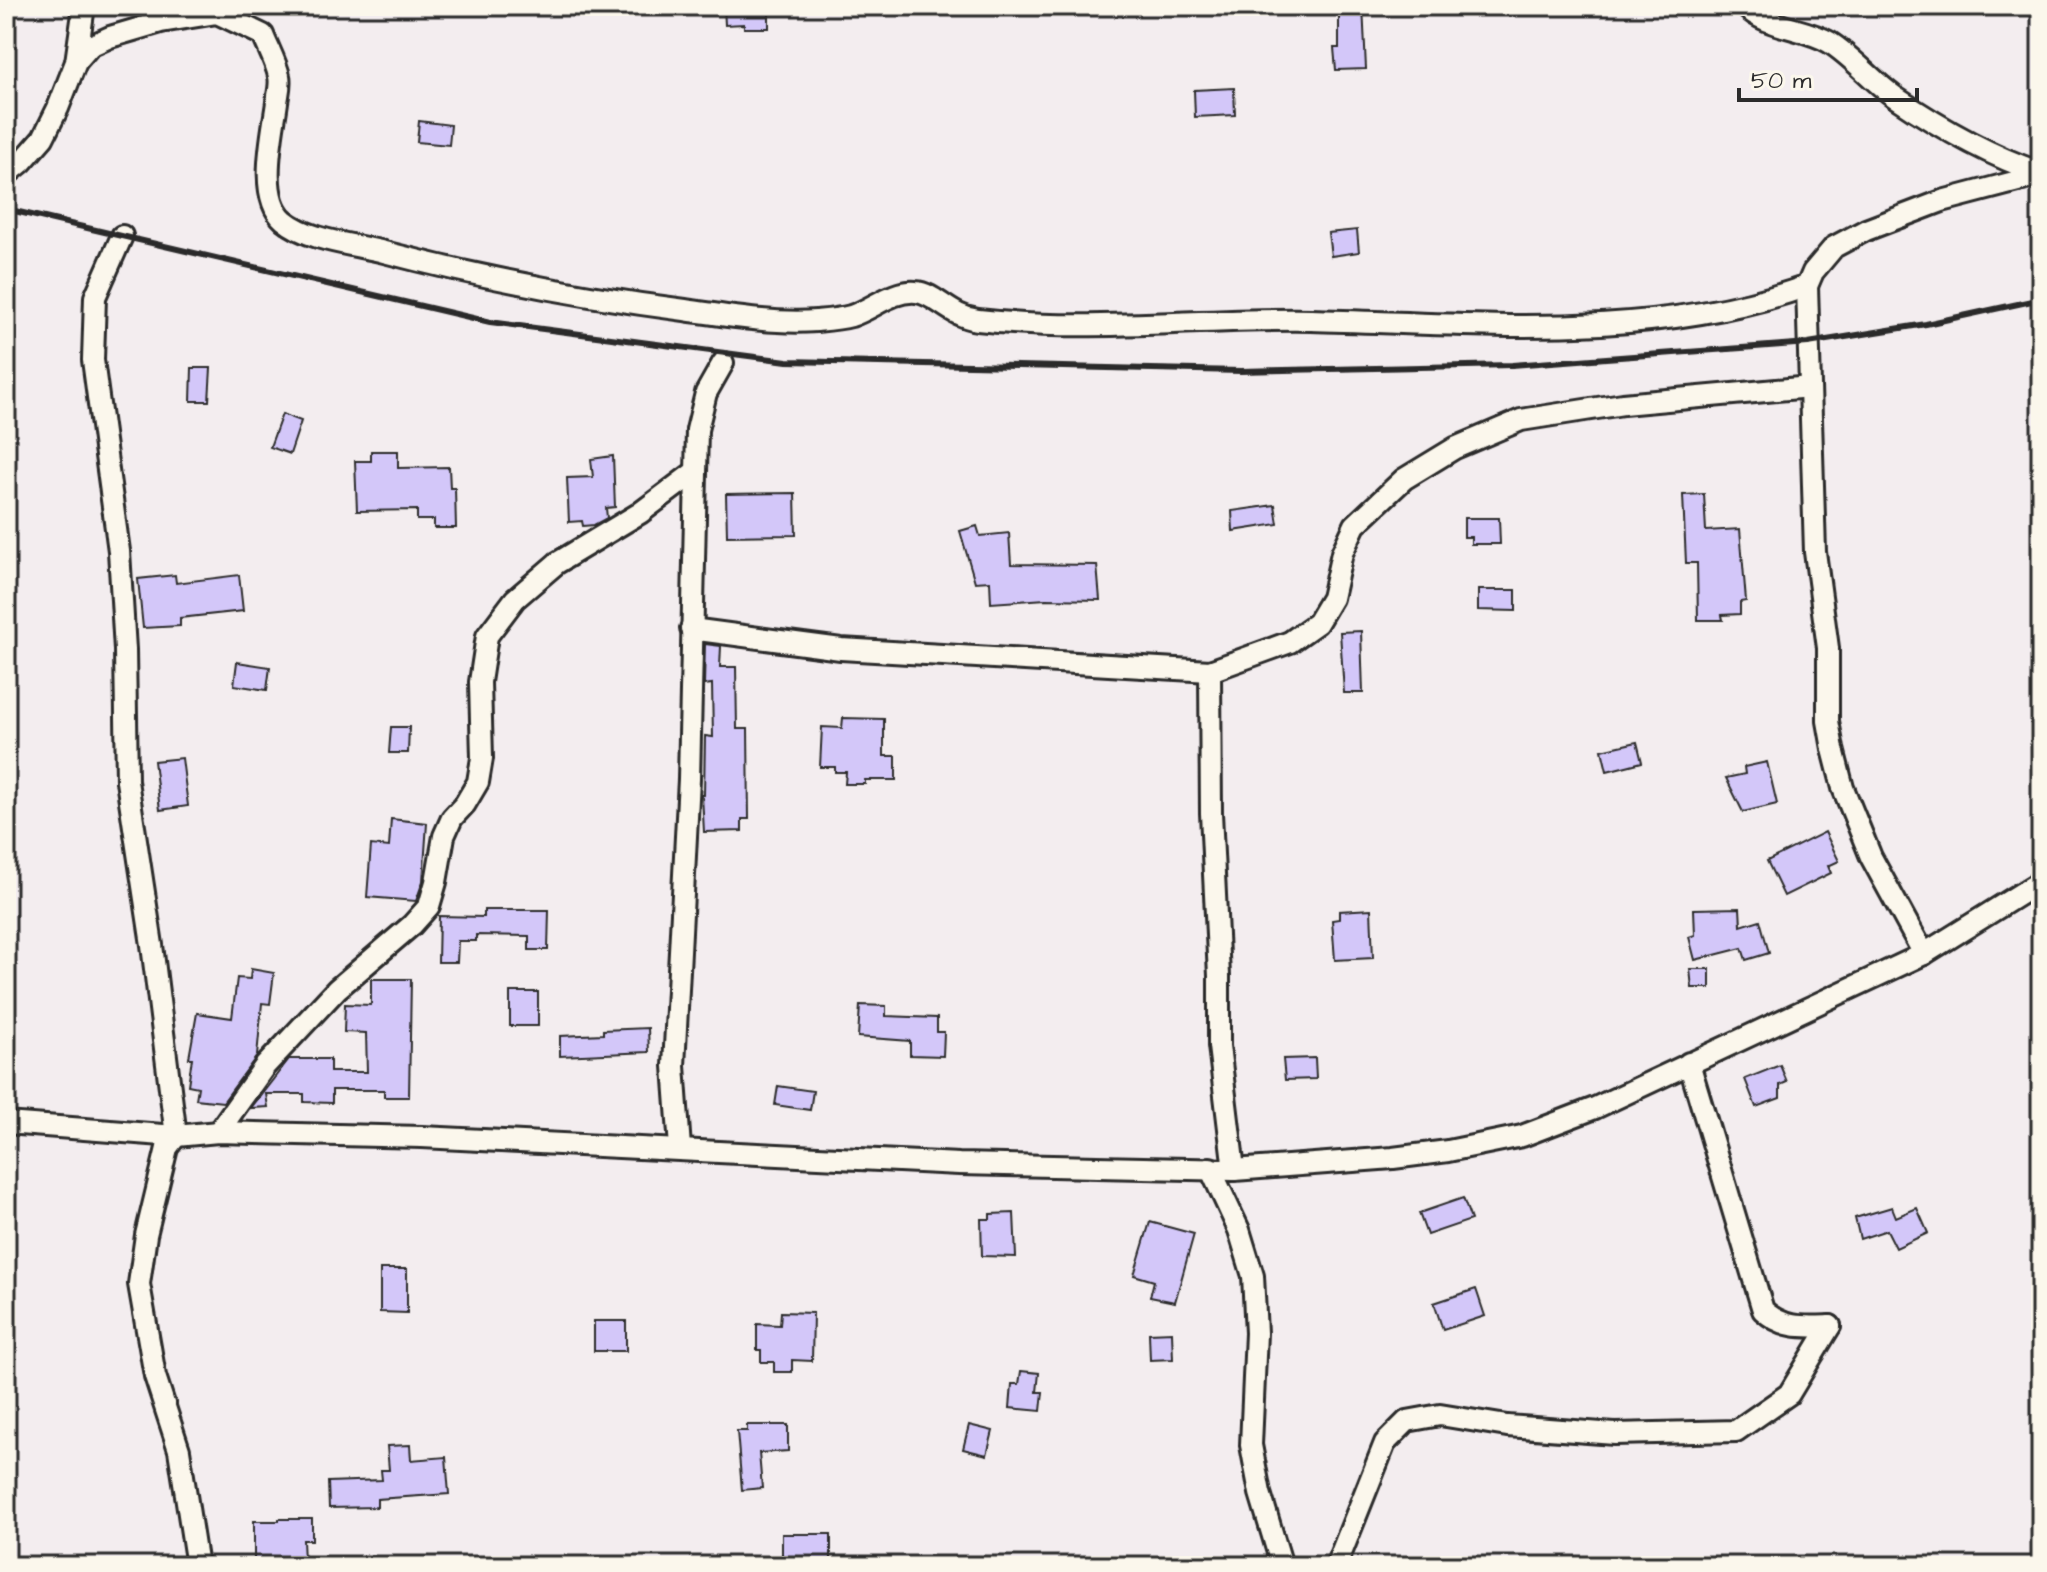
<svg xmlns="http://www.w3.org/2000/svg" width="2047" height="1572" font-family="'Architects Daughter',sans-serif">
<rect width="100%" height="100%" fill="#f3edef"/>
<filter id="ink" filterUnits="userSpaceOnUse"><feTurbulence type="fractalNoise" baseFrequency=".0125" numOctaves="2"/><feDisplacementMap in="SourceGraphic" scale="16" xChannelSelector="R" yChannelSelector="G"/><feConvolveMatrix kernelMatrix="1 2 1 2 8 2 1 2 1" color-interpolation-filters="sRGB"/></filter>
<g filter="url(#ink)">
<!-- building -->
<g fill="#d3c7f9" stroke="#2b2b2b" stroke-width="2">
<polygon points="724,6 769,6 769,28 744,28 744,24 725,25"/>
<polygon points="1339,6 1363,6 1366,69 1336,70 1334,48 1339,48"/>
<polygon points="1234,88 1235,115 1195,117 1194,90"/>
<polygon points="419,121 451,125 449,145 417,142"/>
<polygon points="1357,230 1359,252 1331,256 1328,233"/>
<polygon points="192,368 211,368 209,401 191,401"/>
<polygon points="282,414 301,421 290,454 270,447"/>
<polygon points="371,451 398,451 398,468 449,467 450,488 455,488 456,528 434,528 434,520 417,520 417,510 357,511 355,461 371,461"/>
<polygon points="613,456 615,507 606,508 607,518 594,525 583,526 582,521 569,522 567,478 593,477 591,459"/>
<polygon points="795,493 796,535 727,536 726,494"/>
<polygon points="1704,494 1706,531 1740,529 1746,601 1740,602 1740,614 1722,615 1723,620 1698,620 1697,563 1686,563 1683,495"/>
<polygon points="1275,505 1278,524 1233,531 1232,511"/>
<polygon points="1464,518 1499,518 1500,544 1471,544 1471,537 1464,537"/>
<polygon points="977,526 980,536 1009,533 1011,564 1097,565 1100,600 1046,599 991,603 990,581 975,582 960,531"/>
<polygon points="175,575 176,583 239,575 243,611 180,618 180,626 143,628 138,579"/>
<polygon points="1478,590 1516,590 1516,611 1478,610"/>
<polygon points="1361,631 1363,693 1344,693 1340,632"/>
<polygon points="705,644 721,646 720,667 736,667 737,729 748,729 749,819 742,819 742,831 704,832 702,795 704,795 705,736 713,737 712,684 704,685"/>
<polygon points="237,662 270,667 267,690 234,685"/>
<polygon points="843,718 884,719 884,756 896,756 896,780 865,780 865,784 845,784 846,772 835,772 835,767 820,767 822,727 842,728"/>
<polygon points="391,727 409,727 408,753 389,753"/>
<polygon points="1637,742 1642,762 1607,771 1602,750"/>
<polygon points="182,758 188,806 160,810 154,761"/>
<polygon points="1767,762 1777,804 1743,812 1726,778 1745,774 1744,767"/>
<polygon points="391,819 427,823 423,881 416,901 367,897 371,845 389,847"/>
<polygon points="1825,832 1839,861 1828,866 1831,873 1784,896 1767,861"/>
<polygon points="1740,908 1741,926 1760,920 1769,953 1746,960 1742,948 1695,960 1689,937 1695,935 1694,909"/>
<polygon points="1371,909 1373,958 1335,960 1332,920 1339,919 1339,911"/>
<polygon points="484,910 549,910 548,950 529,950 529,936 476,935 476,941 458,941 457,962 438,962 439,916 484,917"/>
<polygon points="251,969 274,973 270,1004 262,1003 257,1056 223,1102 196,1099 198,1087 188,1085 192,1058 189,1058 197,1013 232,1018 237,978 250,979"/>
<polygon points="1690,969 1710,969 1710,988 1692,988"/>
<polygon points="371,979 411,979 409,1097 384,1097 384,1090 332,1090 332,1103 304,1102 304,1094 266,1094 268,1107 251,1108 289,1059 330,1059 330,1072 367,1072 366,1033 344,1032 345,1004 371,1005"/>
<rect x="510" y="992" width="28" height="34"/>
<polygon points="860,1005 886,1006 886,1016 937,1018 937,1032 944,1032 943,1056 910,1055 910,1041 858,1037"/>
<polygon points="648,1028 649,1052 560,1056 560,1036 603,1034 603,1030"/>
<polygon points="1315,1058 1316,1079 1285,1080 1283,1059"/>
<polygon points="1780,1065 1787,1082 1780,1085 1780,1098 1756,1107 1745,1079"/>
<polygon points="778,1086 813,1091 810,1110 775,1105"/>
<polygon points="1463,1198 1471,1220 1427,1235 1419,1213"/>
<polygon points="1892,1207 1896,1217 1917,1208 1928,1233 1896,1248 1887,1230 1860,1239 1855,1218"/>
<polygon points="1014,1213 1016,1257 982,1256 981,1219 990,1219 990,1214"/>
<polygon points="1150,1222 1194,1234 1175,1302 1150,1297 1154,1281 1134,1275"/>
<polygon points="380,1269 407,1269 407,1313 380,1312"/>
<polygon points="1476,1289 1485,1316 1443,1330 1434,1303"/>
<polygon points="781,1312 813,1313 812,1361 792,1360 792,1372 774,1372 774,1362 761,1362 761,1350 757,1350 757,1324 780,1325"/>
<rect x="594" y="1321" width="32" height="30"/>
<polygon points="1172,1332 1173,1359 1150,1360 1149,1333"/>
<polygon points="1021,1371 1039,1373 1037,1392 1043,1392 1041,1411 1010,1408 1012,1384 1019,1384"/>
<polygon points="747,1425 788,1425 788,1451 759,1453 762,1488 742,1490 737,1431 747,1431"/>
<polygon points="969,1425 993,1431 987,1455 963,1449"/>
<polygon points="410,1445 411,1460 446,1457 449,1494 377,1499 377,1507 329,1508 328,1482 382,1480 381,1470 389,1470 387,1446"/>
<polygon points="279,1519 312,1519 312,1540 303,1540 304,1561 298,1561 298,1566 254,1566 254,1521 279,1521"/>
<rect x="782" y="1534" width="49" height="32"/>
</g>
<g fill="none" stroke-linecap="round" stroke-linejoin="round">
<!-- street casing -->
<g stroke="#2b2b2b" stroke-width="26">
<g id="street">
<path d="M 1745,6 C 1766,28 1803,27 1829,42 C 1853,57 1871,80 1895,97 C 1939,127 1990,156 2041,173"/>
<polyline points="76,62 84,6"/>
<path d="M 6,175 L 22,162 L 43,138 L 58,108 L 76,62 L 90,46 L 110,37 L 161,22 L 217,13 L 263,35 C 268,48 276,62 279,76 C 281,84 278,94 277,102 C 273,133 257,197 284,220 C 309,241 353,244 384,252 C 483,278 583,297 685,310 C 727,316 773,324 816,321 C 827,320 840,319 851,316 C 873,309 892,290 916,292 C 935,293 950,317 978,320 C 1089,333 1200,318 1311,320 C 1476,324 1650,342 1807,286 L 1813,272 L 1834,247 L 1866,230 L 1942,201 L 2041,175"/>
<polyline points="122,236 95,297 93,360 119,551 125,650 127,781 152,945 176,1136 167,1148 146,1235 139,1284 155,1376 179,1450 197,1566"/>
<polyline points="1807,286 1815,552 1828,648 1828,721 1833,749 1843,788 1871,857 1924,954"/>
<polyline points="691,629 841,649 1210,671 1290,642 1317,623 1332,598 1342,553 1355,525 1404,479 1455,448 1521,420 1623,404 1810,387"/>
<polyline points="1210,671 1211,813 1219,976 1219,1046 1234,1170"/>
<path d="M 1689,1063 L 1763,1310 C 1783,1329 1804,1327 1830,1326"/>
<polyline points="6,1123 176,1136 218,1132 422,1137 959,1164 1234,1170 1393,1158 1448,1151 1522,1136 1595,1108 1924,954 2041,881"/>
<polyline points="218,1132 265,1066 337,989 412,925 429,906 436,882 444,836 452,818 465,804 478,782 482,758 480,682 487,636 515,599 557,563 640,513 696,471"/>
<polyline points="680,1148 674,1066 689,779 697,430 706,393 723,363"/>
<polyline points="1210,1168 1239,1230 1253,1276 1256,1333 1251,1445 1260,1493 1282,1566"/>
<polyline points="1336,1566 1385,1443 1407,1421 1440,1415 1507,1426 1615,1434 1736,1431 1789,1394 1830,1326"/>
</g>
</g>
<!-- street -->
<use href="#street" stroke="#fbf7ec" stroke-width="20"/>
<!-- rail -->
<polyline stroke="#2b2b2b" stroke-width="6" points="6,209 490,322 787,361 1241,371 1512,365 1808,343 1926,324 2041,299"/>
</g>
</g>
<!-- margin -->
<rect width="2047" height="1572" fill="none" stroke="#fbf7ec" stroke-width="32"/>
<rect x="16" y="16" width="2015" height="1540" fill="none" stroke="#2b2b2b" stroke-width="3" filter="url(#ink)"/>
<!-- scale -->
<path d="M1739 88v12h178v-12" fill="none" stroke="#2b2b2b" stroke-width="4"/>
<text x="1751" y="88" font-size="24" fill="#2b2b2b" stroke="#fbf7ec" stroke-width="6" paint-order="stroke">50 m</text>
</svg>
